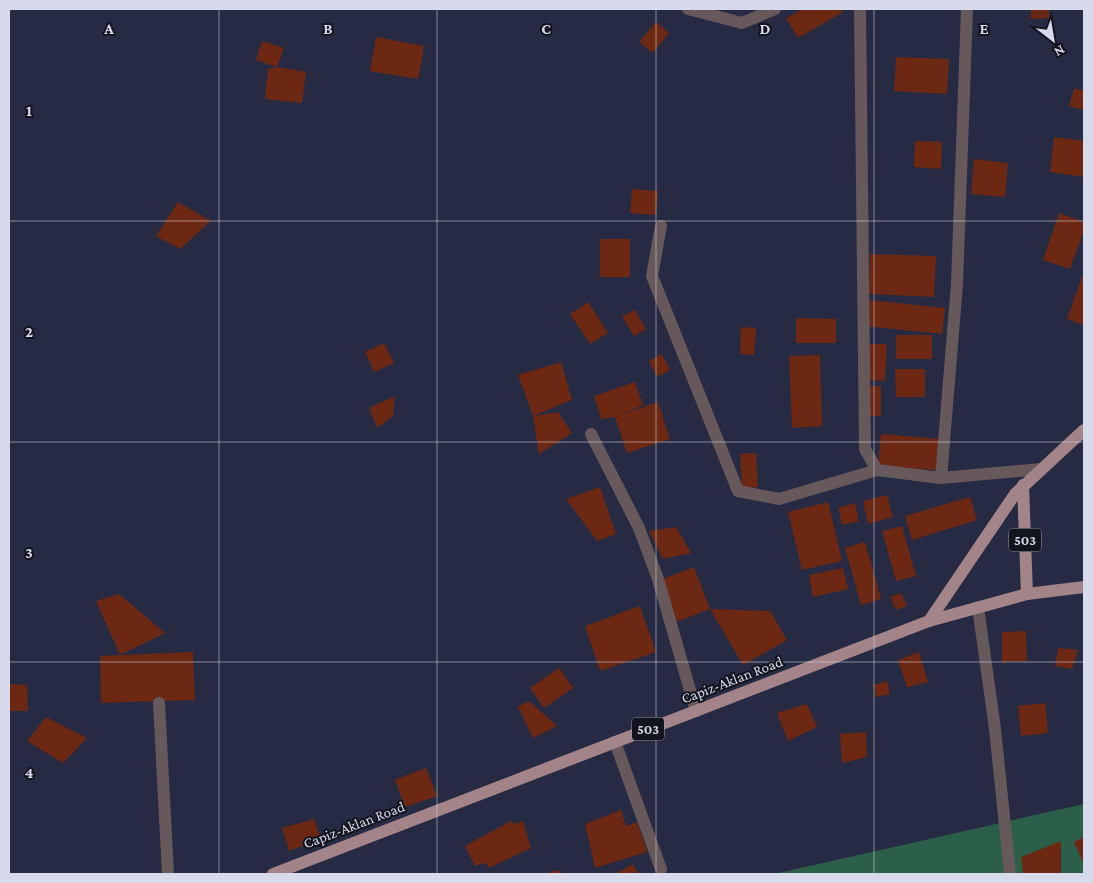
<svg xmlns="http://www.w3.org/2000/svg" width="1093" height="883" font-family="'Crimson Pro',serif">
<rect width="100%" height="100%" fill="#262a42"/>
<!-- green -->
<polygon fill="#2c5f4a" points="1084,804 1084,874 774,874"/>
<!-- building -->
<g fill="#6c2813">
<polygon points="803,9 841,9 843,12 798,38 786,18"/>
<polygon points="1031,9 1049,9 1049,18 1031,19"/>
<polygon points="656,22 669,33 653,53 639,42"/>
<polygon points="376,37 424,46 418,79 370,71"/>
<polygon points="262,41 284,48 277,67 256,60"/>
<polygon points="896,57 949,59 947,94 894,91"/>
<polygon points="277,67 306,72 302,103 265,99 268,69"/>
<polygon points="1074,88 1084,91 1084,110 1069,106"/>
<polygon points="1054,137 1084,141 1084,177 1050,172"/>
<polygon points="915,141 942,142 941,169 914,167"/>
<polygon points="974,159 1008,163 1005,197 971,194"/>
<polygon points="632,189 658,191 656,215 630,213"/>
<polygon points="178,202 211,221 180,249 156,236"/>
<polygon points="1059,213 1084,222 1084,230 1070,269 1043,260"/>
<rect x="600" y="239" width="30" height="38"/>
<polygon points="870,254 936,256 934,297 869,294"/>
<polygon points="1084,271 1084,325 1067,319"/>
<polygon points="868,300 945,308 942,334 865,326"/>
<polygon points="588,302 608,333 590,344 570,314"/>
<polygon points="635,310 646,329 634,336 622,316"/>
<polygon points="796,318 836,319 836,343 796,343"/>
<polygon points="741,327 756,328 754,355 740,354"/>
<rect x="896" y="335" width="36" height="24"/>
<polygon points="384,343 394,363 374,372 365,352"/>
<polygon points="868,344 887,344 885,381 866,380"/>
<polygon points="662,354 670,370 657,377 649,361"/>
<polygon points="820,355 822,426 792,428 789,356"/>
<polygon points="561,362 572,400 533,416 518,375"/>
<polygon points="895,369 925,369 925,397 896,397"/>
<polygon points="635,382 643,405 623,414 658,402 670,439 627,453 615,417 601,419 594,396"/>
<polygon points="867,386 881,386 881,416 868,416"/>
<polygon points="395,396 393,416 377,428 369,408"/>
<polygon points="558,412 572,433 539,454 533,416"/>
<polygon points="881,434 939,439 936,470 878,466"/>
<polygon points="756,453 758,487 742,488 740,454"/>
<polygon points="600,487 616,534 597,541 566,499"/>
<polygon points="887,495 893,517 868,524 863,501"/>
<polygon points="970,497 977,520 912,540 905,516"/>
<polygon points="828,502 842,561 802,570 788,512"/>
<polygon points="855,503 859,521 842,525 838,508"/>
<polygon points="902,526 916,576 896,581 882,531"/>
<polygon points="676,527 691,553 663,559 649,531"/>
<polygon points="865,542 881,599 861,605 845,548"/>
<polygon points="694,567 710,609 676,622 660,580"/>
<polygon points="843,568 848,589 813,597 809,575"/>
<polygon points="901,593 907,606 896,610 890,597"/>
<polygon points="119,594 165,633 120,655 96,601"/>
<polygon points="640,606 656,652 600,671 585,626"/>
<polygon points="710,609 770,611 787,640 743,665"/>
<polygon points="1026,631 1027,661 1002,662 1002,632"/>
<polygon points="1058,648 1078,650 1072,669 1055,666"/>
<polygon points="193,652 195,700 101,703 100,656"/>
<polygon points="919,652 928,682 907,687 898,660"/>
<polygon points="559,668 573,688 544,708 530,688"/>
<polygon points="887,681 890,694 876,697 874,685"/>
<polygon points="9,684 27,685 28,711 9,711"/>
<polygon points="529,701 557,726 533,738 518,707"/>
<polygon points="1045,703 1048,733 1021,736 1018,706"/>
<polygon points="807,704 817,727 788,741 777,713"/>
<polygon points="46,717 87,738 63,763 27,741"/>
<polygon points="866,732 867,757 842,763 840,734"/>
<polygon points="426,768 437,796 405,807 395,780"/>
<polygon points="621,810 626,826 637,822 647,852 595,868 585,824"/>
<polygon points="314,819 321,839 289,851 282,828"/>
<polygon points="511,821 514,824 523,821 531,848 489,868 485,863 475,866 465,846"/>
<polygon points="1084,837 1084,865 1074,842"/>
<polygon points="1061,841 1061,874 1023,874 1021,857"/>
<polygon points="633,864 638,874 615,874"/>
<polygon points="557,870 564,874 544,874"/>
</g>
<g fill="none" stroke-linecap="round" stroke-linejoin="round">
<!-- minor -->
<g stroke="#67595b" stroke-width="12">
<polyline points="688,9 742,23 775,9"/>
<polyline points="860,9 865,449 877,470 941,478 1041,469"/>
<polyline points="661,226 652,276 738,491 779,499 877,470"/>
<polyline points="591,434 639,528 658,579 696,711"/>
<polyline points="941,478 957,284 967,9"/>
<polyline points="978,607 995,729 1010,874"/>
<polyline points="159,703 168,874"/>
<polyline points="615,742 661,869"/>
</g>
<!-- major -->
<g stroke="#a28489" stroke-width="12">
<polyline points="1023,485 1027,594"/>
<polyline points="929,621 1015,494 1084,430"/>
<polyline points="273,874 929,621 1027,594 1084,587"/>
</g>
</g>
<!-- grid -->
<path fill="none" stroke="#d7daea" stroke-width="1" stroke-opacity="0.55" d="M 219,9 L 219,874M 437,9 L 437,874M 656,9 L 656,874M 874,9 L 874,874M 9,221 L 1084,221M 9,442 L 1084,442M 9,662 L 1084,662"/>
<g text-anchor="middle" stroke-width="4" stroke-linejoin="round" paint-order="stroke">
<!-- shield labels -->
<g fill="#12141e" stroke="#9c9fad" stroke-width="1">
<rect x="1009" y="528.5" width="32" height="23" rx="4"/>
<rect x="632" y="717.5" width="32" height="23" rx="4"/>
</g>
<g font-size="14" font-weight="bold" fill="#d7daea">
<text x="1025" y="545">503</text>
<text x="648" y="734">503</text>
</g>
<!-- street labels -->
<g font-size="15" fill="#d7daea" stroke="#12141e">
<text transform="translate(732 680) rotate(-21)" y="5">Capiz-Aklan Road</text>
<text transform="translate(354 825) rotate(-21)" y="5">Capiz-Aklan Road</text>
</g>
</g>
<g font-size="16" text-anchor="middle" font-weight="bold" fill="#d7daea" stroke="#12141e" stroke-width="4" stroke-linejoin="round" paint-order="stroke">
<text x="109" y="34">A</text>
<text x="328" y="34">B</text>
<text x="546" y="34">C</text>
<text x="765" y="34">D</text>
<text x="984" y="34">E</text>
<text x="29" y="116">1</text>
<text x="29" y="337">2</text>
<text x="29" y="558">3</text>
<text x="29" y="778">4</text>
</g>
<!-- border -->
<rect width="1093" height="883" fill="none" stroke="#d7daea" stroke-width="20"/>
<!-- north arrow -->
<g transform="translate(1053 40) rotate(149)" stroke="#12141e" stroke-width="4" paint-order="stroke">
<path d="M0-4L9 19L0 12L-9 19Z" fill="#d7daea"/>
<text y="-8" font-size="14" font-weight="bold" text-anchor="middle" fill="#d7daea">N</text>
</g>
</svg>
